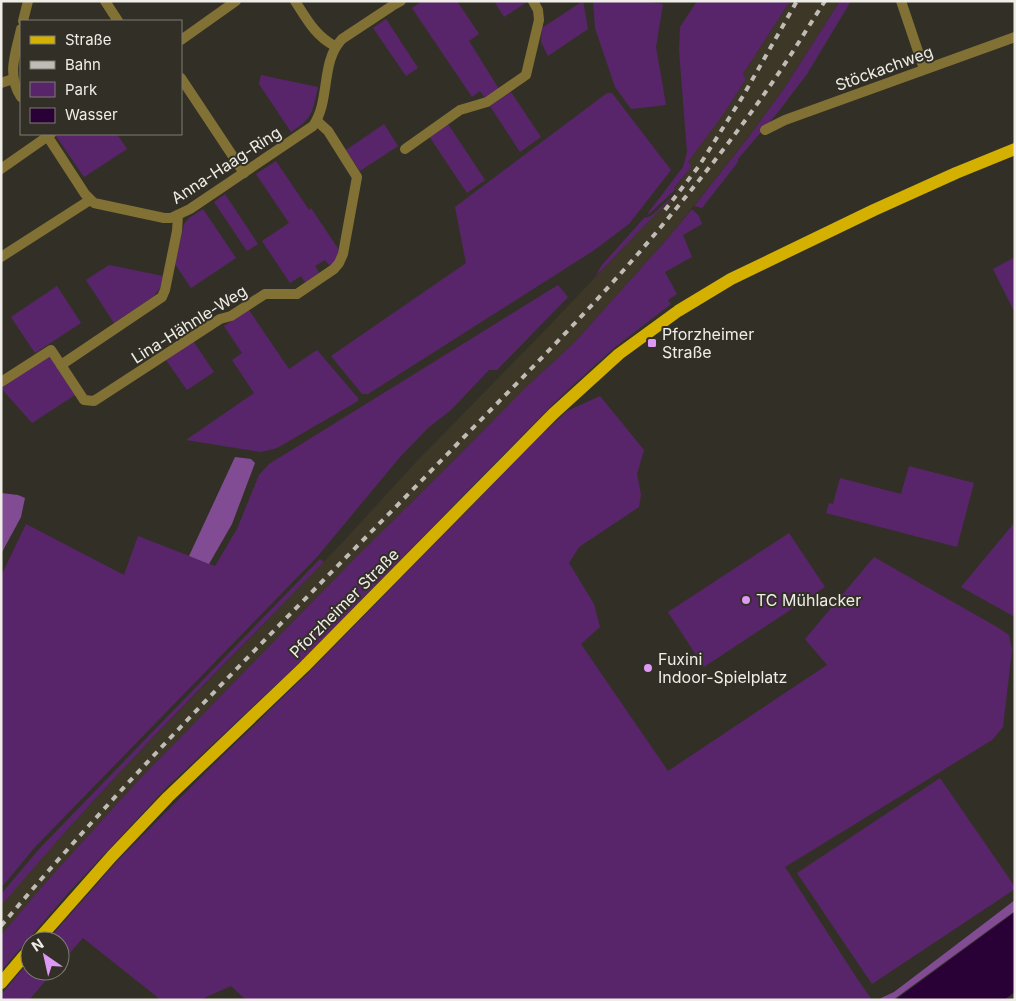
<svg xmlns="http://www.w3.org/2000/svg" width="1016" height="1001" font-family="Inter,sans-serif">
<rect width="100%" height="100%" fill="#323026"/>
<!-- built -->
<polygon fill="#3c3727" points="790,1 840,1 785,87 751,134 668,238 573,344 526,387 435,479 355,558 134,785 47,881 1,935 1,906 32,868 120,772 341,544 417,461 552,323 677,191 674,189 692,166 688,162 737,93 746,79 743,74"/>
<!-- green -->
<g fill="#59256a">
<polygon points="422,1 457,1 479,34 469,41 499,89 485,98 480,91 472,97 412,8"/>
<polygon points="494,1 527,1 527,2 504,17"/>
<polygon points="583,1 588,29 548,56 541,42 542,28"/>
<polygon points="593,1 644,1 663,4 656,47 666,105 631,109 615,87 595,28"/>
<polygon points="697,1 790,1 743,74 746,79 724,113 688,162 692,166 674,188 675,190 649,214 648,213 683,167 687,152 679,50 680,27"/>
<polygon points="840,1 851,1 807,74 779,111 738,159 738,162 702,208 694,206 751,134 785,87"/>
<polygon points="386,19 418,68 406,76 373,28"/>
<path d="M 261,75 L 318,87 C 312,112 314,117 291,132 L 259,84 Z"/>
<polygon points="511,92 541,137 520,152 490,106"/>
<polygon points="607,93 612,93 671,170 629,224 593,251 368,394 362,394 331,356 466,263 455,207"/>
<polygon points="384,124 398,146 360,171 346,150"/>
<polygon points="448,124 485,180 467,193 429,136"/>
<polygon points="59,134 117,134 127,149 84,177 56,136"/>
<polygon points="276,161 309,210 311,208 339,250 337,259 330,266 325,260 315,266 319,273 305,282 301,276 290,283 262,241 289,223 256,174"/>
<polygon points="225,194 258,244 247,251 214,202"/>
<polygon points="675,194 595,277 602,265 644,218 651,216"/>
<polygon points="203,209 236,258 191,288 175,264 184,224 189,218"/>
<polygon points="692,209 699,216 702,224 683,235 692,257 665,272 677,294 668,300 671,304 614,348 557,400 297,665 167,787 69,892 1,971 1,935 47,881 134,785 355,558 435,479 526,387 573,344 668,238"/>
<polygon points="1015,257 1015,313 993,269"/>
<polygon points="109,265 163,276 160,288 154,296 114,323 86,280"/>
<polygon points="558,285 568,297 497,370 489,370 452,409 428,428 400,457 317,557 35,847 1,888 1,576 26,524 124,575 138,536 215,566 237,529 259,475 269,464"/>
<polygon points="57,286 81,323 35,353 11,317"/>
<polygon points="249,310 289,369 317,350 358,398 358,401 277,448 261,452 186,440 254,393 232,360 242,353 224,326"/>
<polygon points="193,341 214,372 187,390 166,360"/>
<polygon points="49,356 75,395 32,423 1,388"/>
<polygon points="600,396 644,450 637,474 641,495 639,507 579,547 569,563 594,604 600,627 581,644 668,771 827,665 805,639 874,557 997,627 1009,635 1012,650 1003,727 992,740 785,867 856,977 872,1000 246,1000 231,986 200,1000 161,1000 83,938 60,964 60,941 47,941 118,860 209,769 309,672 535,441 567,411"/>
<polygon points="909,466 974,483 957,547 826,513 829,503 833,504 840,478 901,494"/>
<polygon points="1015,522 1015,617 961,587"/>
<polygon points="789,533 825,587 704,667 668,612"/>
<path d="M 320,559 L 324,562 C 214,675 102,785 1,906 L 1,894 L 40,848 Z"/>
<polygon points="940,778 1015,887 1015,889 872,984 797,873"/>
<polygon points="30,960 30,971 54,971 29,1000 1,1000 1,995"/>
</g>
<!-- forest -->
<g fill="#824c95">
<polygon points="235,457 251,459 255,463 232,524 209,564 189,556"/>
<polygon points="1,493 18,495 25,498 21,517 1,554"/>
<polygon points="1015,900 1015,911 893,1000 877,1000 894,992"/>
</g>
<!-- water -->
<polygon fill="#2a0136" points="1015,912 1015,992 1004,1000 895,1000"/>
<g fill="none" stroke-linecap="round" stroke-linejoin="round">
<!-- minor -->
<g stroke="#827134" stroke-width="10">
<polyline points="105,1 118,21"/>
<path d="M 295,1 C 306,18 316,37 335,46"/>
<polyline points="901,1 924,69"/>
<polyline points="23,21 28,1"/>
<path d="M 21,29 C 16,53 6,74 21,97"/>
<polyline points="181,40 236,1"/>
<polyline points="181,78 244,173"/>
<polyline points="1,83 13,79"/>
<polyline points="765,130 785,120 1015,37"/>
<path d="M 46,134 L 85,194 L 94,203 L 164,218 L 171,218 L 190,209 L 313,126 C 331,100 320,62 342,39 L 392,6 L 401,1"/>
<polyline points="405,149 460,110 487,102 526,75 539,20 538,10 533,1"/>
<polyline points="1,169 51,134"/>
<polyline points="178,215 177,231 165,290 162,297 61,365 84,400 94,401 220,319 231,316 265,294 297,294 334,269 339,263 343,254 357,177 328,131 317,121"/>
<polyline points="1,257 90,200"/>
<polyline points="1,382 51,350 61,365"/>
</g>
<!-- primary -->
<g stroke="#d4b100" stroke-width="12">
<polyline points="37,941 112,856 168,797 304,667 553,414 619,354 678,311 731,279 874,210 956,173 1015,149"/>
<polyline points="1,983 30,949"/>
</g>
<!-- rail -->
<g stroke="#bebcb5" stroke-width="4" stroke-dasharray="6 6" stroke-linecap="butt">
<polyline points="665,210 699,166 743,96 797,1"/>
<path d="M 1,926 C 146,754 308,598 464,437 C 531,369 599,301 660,228 C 700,180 739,131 774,80 C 792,54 808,27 825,1"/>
</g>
</g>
<!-- markers -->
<g fill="#dd99f4" stroke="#323026" stroke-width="2">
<rect x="647" y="338" width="10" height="10" rx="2.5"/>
<circle cx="746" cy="600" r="5"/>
<circle cx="648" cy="668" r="5"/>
</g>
<g text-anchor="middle" stroke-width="4" stroke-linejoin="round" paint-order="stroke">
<!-- street labels -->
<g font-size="16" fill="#efede7" stroke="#323026">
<text transform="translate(884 68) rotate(-20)" y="6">Stöckachweg</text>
<text transform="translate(226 165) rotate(-33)" y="6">Anna-Haag-Ring</text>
<text transform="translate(189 324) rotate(-32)" y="6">Lina-Hähnle-Weg</text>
<text transform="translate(344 603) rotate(-45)" y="6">Pforzheimer Straße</text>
</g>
<!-- poi labels -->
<g font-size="16" fill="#efede7" stroke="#323026" text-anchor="start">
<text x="662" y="340">Pforzheimer<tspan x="662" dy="18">Straße</tspan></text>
<text x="756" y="606">TC Mühlacker</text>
<text x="658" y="665">Fuxini<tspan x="658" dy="18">Indoor-Spielplatz</tspan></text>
</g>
</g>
<!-- border -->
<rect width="1016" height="1001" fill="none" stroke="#efede7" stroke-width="5"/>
<!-- legend -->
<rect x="20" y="20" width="162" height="115" fill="#323026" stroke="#7e7c73"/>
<rect x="30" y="36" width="25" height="8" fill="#d4b100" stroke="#7e7c73"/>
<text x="65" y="45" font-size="15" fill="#efede7">Straße</text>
<rect x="30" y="61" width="25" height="8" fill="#bebcb5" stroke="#7e7c73"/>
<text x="65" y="70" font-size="15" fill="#efede7">Bahn</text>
<rect x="30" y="82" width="25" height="15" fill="#59256a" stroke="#7e7c73"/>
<text x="65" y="95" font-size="15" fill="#efede7">Park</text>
<rect x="30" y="108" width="25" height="15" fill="#2a0136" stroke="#7e7c73"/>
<text x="65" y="120" font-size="15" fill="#efede7">Wasser</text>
<!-- north arrow -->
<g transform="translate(45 956) rotate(326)"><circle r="24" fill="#323026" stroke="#7e7c73"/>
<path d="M0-4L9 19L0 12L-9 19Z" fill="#dd99f4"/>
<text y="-8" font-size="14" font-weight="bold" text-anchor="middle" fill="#efede7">N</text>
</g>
</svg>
